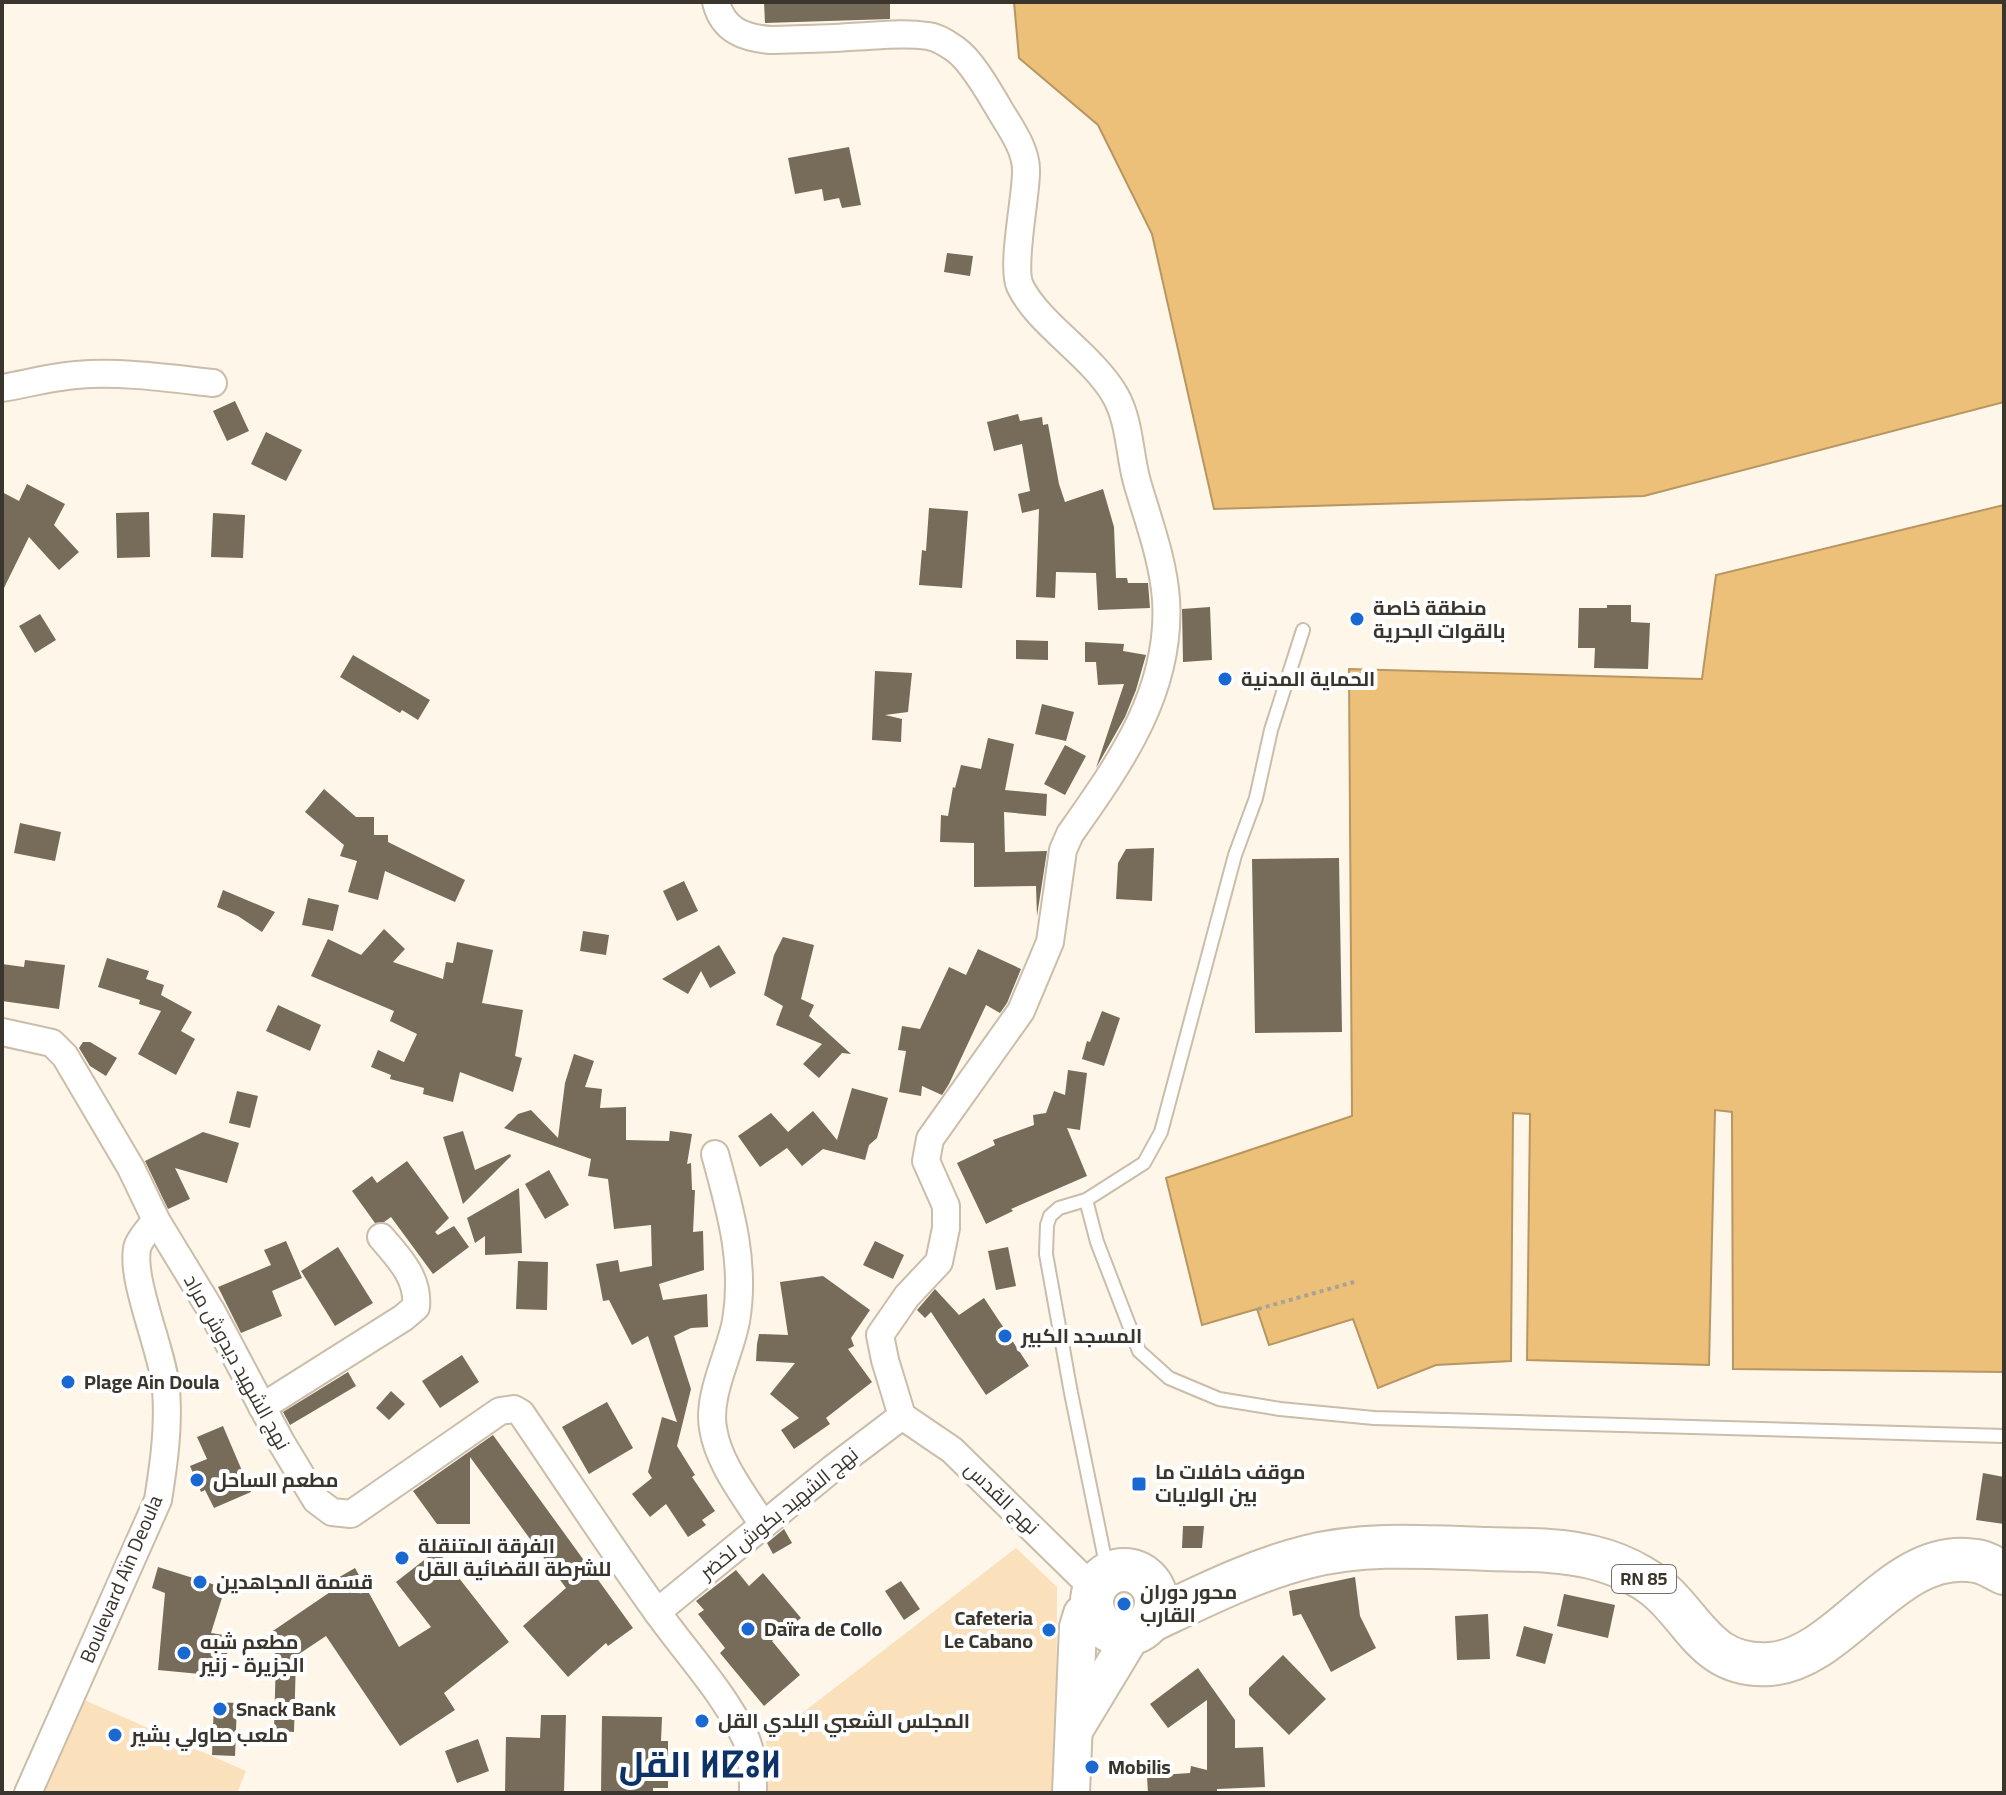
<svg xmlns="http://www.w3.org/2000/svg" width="2006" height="1795" font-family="Georgia,Cairo,'Noto Sans Tifinagh',serif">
<rect width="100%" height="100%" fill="#fef6e9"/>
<!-- green -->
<g fill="#fae1bc">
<polygon points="1016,1548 1057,1587 1056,1793 768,1793 766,1741"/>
<polygon points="82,1699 246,1771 237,1793 40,1793"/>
</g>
<!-- water -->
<g fill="#ecc079" stroke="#b79662" stroke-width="2">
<polygon points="1014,2 2004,2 2004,402 1644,496 1214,509 1152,234 1098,125 1019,58"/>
<polygon points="2004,505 2004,1372 1733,1369 1732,1112 1715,1110 1709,1365 1527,1360 1530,1114 1513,1113 1511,1361 1436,1365 1378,1388 1353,1319 1269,1345 1257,1309 1202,1325 1166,1178 1352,1116 1349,669 1702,679 1716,575"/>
</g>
<!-- building -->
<g fill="#776b59">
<polygon points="764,2 890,2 890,19 765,23"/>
<polygon points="849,147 861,205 842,208 839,198 824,201 822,189 795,194 788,158"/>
<polygon points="947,253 973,256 970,276 944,272"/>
<polygon points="235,401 249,431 227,441 213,411"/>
<polygon points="1018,414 1020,421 1042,417 1043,425 1048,424 1059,484 1065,502 1103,489 1114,527 1116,578 1127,578 1128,583 1148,583 1150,608 1098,610 1096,573 1056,572 1055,598 1036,597 1039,509 1022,513 1018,494 1030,491 1022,444 994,451 987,422"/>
<polygon points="266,432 302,450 286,481 251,464"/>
<polygon points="27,484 65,504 54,525 79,552 59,570 29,537 2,592 2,492 19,501"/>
<polygon points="929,508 968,511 962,588 919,585 922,550 926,551"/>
<polygon points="149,512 150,557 117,558 116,513"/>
<polygon points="213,513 245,515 243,558 211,557"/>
<polygon points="1607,605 1631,605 1631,622 1650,623 1648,669 1594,668 1595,648 1578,648 1579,608 1607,608"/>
<polygon points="1210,607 1212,660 1183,662 1182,609"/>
<polygon points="40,614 56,640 35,653 19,626"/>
<polygon points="1016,640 1048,641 1048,660 1016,659"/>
<polygon points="1085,642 1124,644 1123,651 1146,655 1136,690 1125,717 1096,768 1124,684 1098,685 1096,662 1085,662"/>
<polygon points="353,655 430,700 418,720 402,710 400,713 340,677"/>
<polygon points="875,671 912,673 908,712 885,715 902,719 901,742 872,740"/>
<polygon points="1042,704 1074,712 1066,741 1035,734"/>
<polygon points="988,738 1014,744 1005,790 1047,794 1046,816 1004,812 1005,852 1047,851 1037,916 1036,886 974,887 974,843 940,842 941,815 948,816 953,787 955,788 961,765 981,769"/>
<polygon points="1065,745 1086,756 1065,795 1044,784"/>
<polygon points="324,789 356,817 374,817 374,835 388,835 388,842 465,880 455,902 385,871 378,900 348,892 357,861 340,856 344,845 305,812"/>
<polygon points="20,823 61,832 55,861 14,853"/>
<polygon points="1154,848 1152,901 1116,899 1118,863 1126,849"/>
<polygon points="1339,858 1342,1032 1255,1033 1252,859"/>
<polygon points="684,881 698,911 677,921 663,891"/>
<polygon points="223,890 275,912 262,932 238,916 217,907"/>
<polygon points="308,898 339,905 333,931 302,925"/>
<polygon points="384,929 405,949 393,962 443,979 446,962 453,963 457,942 493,950 482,1003 523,1010 515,1056 522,1058 513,1092 460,1072 453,1102 423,1094 424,1088 390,1079 391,1075 371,1067 378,1050 404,1062 417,1034 390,1021 394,1011 311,976 328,939 361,955"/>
<polygon points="583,931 609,935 606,955 580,951"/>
<polygon points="783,937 814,945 801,999 814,1005 809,1016 851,1054 842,1053 819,1078 803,1064 822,1044 776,1025 783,1006 764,995 774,955"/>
<polygon points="719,945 736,973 710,988 701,971 688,994 662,979"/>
<polygon points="978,949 1021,969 1007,1003 1000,1013 986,1005 949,1084 942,1095 922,1086 921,1096 899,1092 906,1051 898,1050 902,1026 920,1029 949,967 966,975"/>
<polygon points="107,958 149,971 146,979 164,985 161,995 192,1012 181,1031 195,1039 176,1075 138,1054 161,1011 139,1004 140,1000 98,987"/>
<polygon points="25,960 65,965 59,1009 2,1001 2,964 24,967"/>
<polygon points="278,1005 321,1025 310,1051 266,1031"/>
<polygon points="1102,1011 1120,1018 1104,1066 1082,1059 1087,1041 1090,1042"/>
<polygon points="83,1042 90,1042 117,1058 106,1076 90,1066 79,1048"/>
<polygon points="574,1054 594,1061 585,1087 602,1089 600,1108 626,1107 626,1140 669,1141 670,1131 692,1134 687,1164 691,1163 692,1190 695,1190 693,1232 703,1231 704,1270 659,1284 663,1300 707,1294 708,1327 691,1328 674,1336 691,1389 677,1446 695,1475 692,1477 715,1511 702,1520 706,1525 688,1537 666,1504 650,1517 632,1494 652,1478 648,1472 662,1417 677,1422 648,1336 632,1345 609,1300 603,1301 596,1264 618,1260 620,1272 652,1266 651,1225 614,1229 608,1179 588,1176 591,1159 504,1128 518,1114 531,1110 558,1138 565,1083"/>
<polygon points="1068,1070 1087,1073 1080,1130 1067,1128 1087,1176 1011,1209 1013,1211 986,1224 957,1163 995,1145 993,1140 1034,1125 1033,1115 1046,1113 1054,1091 1065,1095"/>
<polygon points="852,1088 888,1098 877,1138 869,1145 865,1160 823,1149 802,1166 787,1148 760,1167 738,1136 771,1113 788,1132 813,1111 837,1140"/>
<polygon points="237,1091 258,1096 250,1128 229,1123"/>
<polygon points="463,1131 475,1170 510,1154 511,1156 463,1204 443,1137"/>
<polygon points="203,1132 239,1143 227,1183 175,1168 190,1199 168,1209 145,1161"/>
<polygon points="407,1161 449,1218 435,1232 438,1235 454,1226 469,1247 433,1274 391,1217 384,1222 375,1223 352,1191 372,1176 377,1183"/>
<polygon points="549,1170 569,1205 545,1219 525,1184"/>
<polygon points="519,1188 522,1253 485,1255 485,1236 475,1243 467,1218"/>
<polygon points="286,1241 302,1278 272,1291 282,1316 241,1333 218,1287 271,1265 264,1250"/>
<polygon points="875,1241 904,1255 893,1279 863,1265"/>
<polygon points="338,1247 373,1303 335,1326 301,1271"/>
<polygon points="1008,1247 1016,1286 996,1290 988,1251"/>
<polygon points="518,1261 548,1262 547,1310 516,1309"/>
<polygon points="823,1276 870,1310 851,1338 854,1346 848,1349 872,1382 826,1418 830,1424 794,1449 781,1430 799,1418 770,1394 795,1363 756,1361 757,1344 759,1334 788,1335 780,1282"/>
<polygon points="935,1289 959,1315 984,1298 1029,1366 986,1395 931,1312 925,1318 917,1310"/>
<polygon points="462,1355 479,1382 440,1408 422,1381"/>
<polygon points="348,1372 356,1386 290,1425 283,1412"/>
<polygon points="391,1391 405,1404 389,1420 376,1408"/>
<polygon points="607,1402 633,1448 589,1474 562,1427"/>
<polygon points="223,1426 251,1492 214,1508 205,1490 201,1492 190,1466 207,1459 197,1437"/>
<polygon points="493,1435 633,1628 608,1646 606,1643 568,1677 523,1626 566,1588 470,1457 470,1524 437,1524 413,1491"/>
<polygon points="1983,1473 2004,1477 2004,1524 1976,1520"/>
<polygon points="1183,1526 1204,1526 1202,1548 1182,1548"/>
<polygon points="784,1529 792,1543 773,1554 767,1543"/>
<polygon points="437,1550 509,1642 444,1693 455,1710 400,1746 326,1636 296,1656 294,1732 274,1731 276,1655 264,1637 339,1586 336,1579 355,1568 399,1647 431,1627 396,1582"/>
<polygon points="158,1567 225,1588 211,1633 230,1636 223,1680 199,1676 200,1674 158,1670 165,1593 152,1588"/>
<polygon points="736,1570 749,1586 763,1573 801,1618 772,1641 800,1675 764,1706 720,1653 725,1648 698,1614 704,1610 696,1601"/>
<polygon points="1355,1577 1360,1616 1376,1648 1331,1672 1301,1614 1293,1616 1289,1591"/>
<polygon points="901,1581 920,1609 904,1620 885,1591"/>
<polygon points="1564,1594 1615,1605 1608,1638 1557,1626"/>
<polygon points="1488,1614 1490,1659 1457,1660 1455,1616"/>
<polygon points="1524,1626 1553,1634 1545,1664 1516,1656"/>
<polygon points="1283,1655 1326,1699 1289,1735 1249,1695 1249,1688"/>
<polygon points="1198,1668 1235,1720 1235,1748 1263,1747 1265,1787 1217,1789 1217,1793 1148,1793 1147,1776 1190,1773 1191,1766 1207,1770 1207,1700 1168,1728 1150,1704"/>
<polygon points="214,1702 237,1703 235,1756 212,1755"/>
<polygon points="541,1715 566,1715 564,1793 505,1793 506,1737 540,1738"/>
<polygon points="602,1716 662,1717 661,1741 668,1741 668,1788 653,1788 653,1793 601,1793"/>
<polygon points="478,1739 489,1771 457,1783 445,1751"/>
</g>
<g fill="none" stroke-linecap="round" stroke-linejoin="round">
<!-- service casing -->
<g stroke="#cabda9" stroke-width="16">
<g id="service">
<polyline points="1086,1200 1097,1242 1139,1351 1169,1378 1219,1399 1280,1409 1374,1418 2004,1436"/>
<polyline points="1108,1574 1071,1393 1046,1254 1047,1225 1050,1216 1059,1208 1086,1200 1144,1163 1161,1132 1235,855 1256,798 1271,730 1303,630"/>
</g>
</g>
<!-- minor casing -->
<g stroke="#cabda9" stroke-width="30">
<g id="minor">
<path d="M 716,2 C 723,31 745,38 771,40 C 798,39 824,39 850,37 C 876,36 902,32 928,36 C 937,37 948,44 955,49 C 971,60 988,90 998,107 C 1009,126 1027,149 1026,172 C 1026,198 1011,266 1020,286 C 1038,324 1092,355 1115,395 C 1130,421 1129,453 1137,482 C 1148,520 1163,559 1166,599 C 1172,691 1120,763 1070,834 L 1063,850 L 1050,942 L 1021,1011 L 930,1139 L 926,1161 L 946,1206 L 946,1228 L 939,1262 L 907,1296 L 880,1335 L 885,1360 L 902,1416"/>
<path d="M 2,388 C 26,384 51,377 76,375 C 121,371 168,378 213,383"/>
<path d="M 2,1032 L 52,1043 L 65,1056 L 131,1168 L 156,1220 L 212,1312 L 281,1442 L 316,1500 L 332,1512 L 351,1514 L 500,1411 L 514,1409 L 521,1413 C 566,1479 609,1545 655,1609 C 686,1653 723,1691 746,1739 C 753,1756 753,1775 753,1793"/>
<path d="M 715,1154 C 730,1209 746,1263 736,1321 C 730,1354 707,1395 713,1428 C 718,1463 745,1496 763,1525"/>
<path d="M 262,1407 L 403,1318 L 416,1307 C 419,1278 399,1258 381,1237"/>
<polyline points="902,1416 952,1450 1094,1589"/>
<polyline points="657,1612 832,1469 902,1416"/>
<path d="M 28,1793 L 158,1500 C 164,1463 169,1427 166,1389 C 164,1354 128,1275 138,1245 C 142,1236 150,1228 156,1220"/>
</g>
</g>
<!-- secondary casing -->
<g stroke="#cabda9" stroke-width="40">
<g id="secondary">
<polyline points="1075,1729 1133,1633"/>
<polyline points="1071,1793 1078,1627 1082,1614 1092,1607"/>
</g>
</g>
<!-- primary casing -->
<g stroke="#cabda9" stroke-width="46">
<g id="primary">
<circle cx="1124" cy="1602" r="32"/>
<path d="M 1150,1621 C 1201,1597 1252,1571 1307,1557 C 1365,1542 1428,1547 1488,1549 C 1522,1550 1558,1549 1591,1557 C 1608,1561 1626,1568 1641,1577 C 1693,1606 1699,1669 1770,1664 C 1843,1659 1894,1546 1976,1561 C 1986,1562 1995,1569 2004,1573"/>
</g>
</g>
<!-- path -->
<polyline stroke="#a9a297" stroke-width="4" stroke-dasharray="4 4" stroke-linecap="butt" points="1258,1309 1354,1282"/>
<!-- service -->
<use href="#service" stroke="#fff" stroke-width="12"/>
<!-- minor -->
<use href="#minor" stroke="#fff" stroke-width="26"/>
<!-- secondary -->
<use href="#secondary" stroke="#fff" stroke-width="36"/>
<!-- primary -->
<use href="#primary" stroke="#fff" stroke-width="42"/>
</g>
<!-- markers -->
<g fill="#1a68d2" stroke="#fff" stroke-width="3">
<circle cx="1357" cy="619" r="8"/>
<circle cx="1225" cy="679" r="8"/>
<circle cx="1005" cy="1336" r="8"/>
<circle cx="68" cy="1382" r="8"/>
<circle cx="197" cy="1480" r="8"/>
<rect x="1131" y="1476" width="16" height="16" rx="4"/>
<circle cx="402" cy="1558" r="8"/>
<circle cx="200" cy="1582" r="8"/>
<circle cx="1124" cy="1604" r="8"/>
<circle cx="748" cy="1629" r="8"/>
<circle cx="1049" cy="1630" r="8"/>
<circle cx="184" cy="1653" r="8"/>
<circle cx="220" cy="1709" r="8"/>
<circle cx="702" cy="1721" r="8"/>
<circle cx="115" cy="1735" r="8"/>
<circle cx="1092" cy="1767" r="8"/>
</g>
<g text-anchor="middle" stroke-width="8" stroke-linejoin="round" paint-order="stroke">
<!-- shield labels -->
<rect fill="#fff" stroke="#75726c" stroke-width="2" x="1612" y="1565" width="64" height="28" rx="6"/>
<g font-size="18" font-weight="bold" fill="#3a352d">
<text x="1644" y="1585">RN 85</text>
</g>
<!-- poi labels -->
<g font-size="20" font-weight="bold" fill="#3a352d" stroke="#fff" text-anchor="start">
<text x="1373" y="615">منطقة خاصة<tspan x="1373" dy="23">بالقوات البحرية</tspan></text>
<text x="1241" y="686">الحماية المدنية</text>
<text x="1021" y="1343">المسجد الكبير</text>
<text x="84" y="1389">Plage Ain Doula</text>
<text x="1155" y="1479">موقف حافلات ما<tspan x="1155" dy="23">بين الولايات</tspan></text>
<text x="213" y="1487">مطعم الساحل</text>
<text x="418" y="1553">الفرقة المتنقلة<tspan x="418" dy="23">للشرطة القضائية القل</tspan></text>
<text x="216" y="1589">قسمة المجاهدين</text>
<text x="1140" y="1599">محور دوران<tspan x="1140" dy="23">القارب</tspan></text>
<text x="1033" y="1625" text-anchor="end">Cafeteria<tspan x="1033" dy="23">Le Cabano</tspan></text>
<text x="764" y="1636">Daïra de Collo</text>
<text x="200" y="1649">مطعم شبه<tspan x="200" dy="23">الجزيرة - زنير</tspan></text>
<text x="236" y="1716">Snack Bank</text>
<text x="718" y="1728">المجلس الشعبي البلدي القل</text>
<text x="131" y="1742">ملعب صاولي بشير</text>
<text x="1108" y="1774">Mobilis</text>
</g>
<!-- street labels -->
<g font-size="20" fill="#3a352d" stroke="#fff">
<text transform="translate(237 1362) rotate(61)" y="7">نهج الشهيد ديدوش مراد</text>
<text transform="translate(1002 1498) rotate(44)" y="7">نهج القدس</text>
<text transform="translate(779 1513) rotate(-39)" y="7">نهج الشهيد بكوش لخضر</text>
<text transform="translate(121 1579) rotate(-67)" y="7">Boulevard Aïn Deoula</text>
</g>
<!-- town labels -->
<g font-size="36" font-weight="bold" fill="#0e3266" stroke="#fff">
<text x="700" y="1777">القل ⵍⵇⵓⵍ</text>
</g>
</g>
<!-- border -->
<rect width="2006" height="1795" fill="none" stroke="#3a352d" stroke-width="8"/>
</svg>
